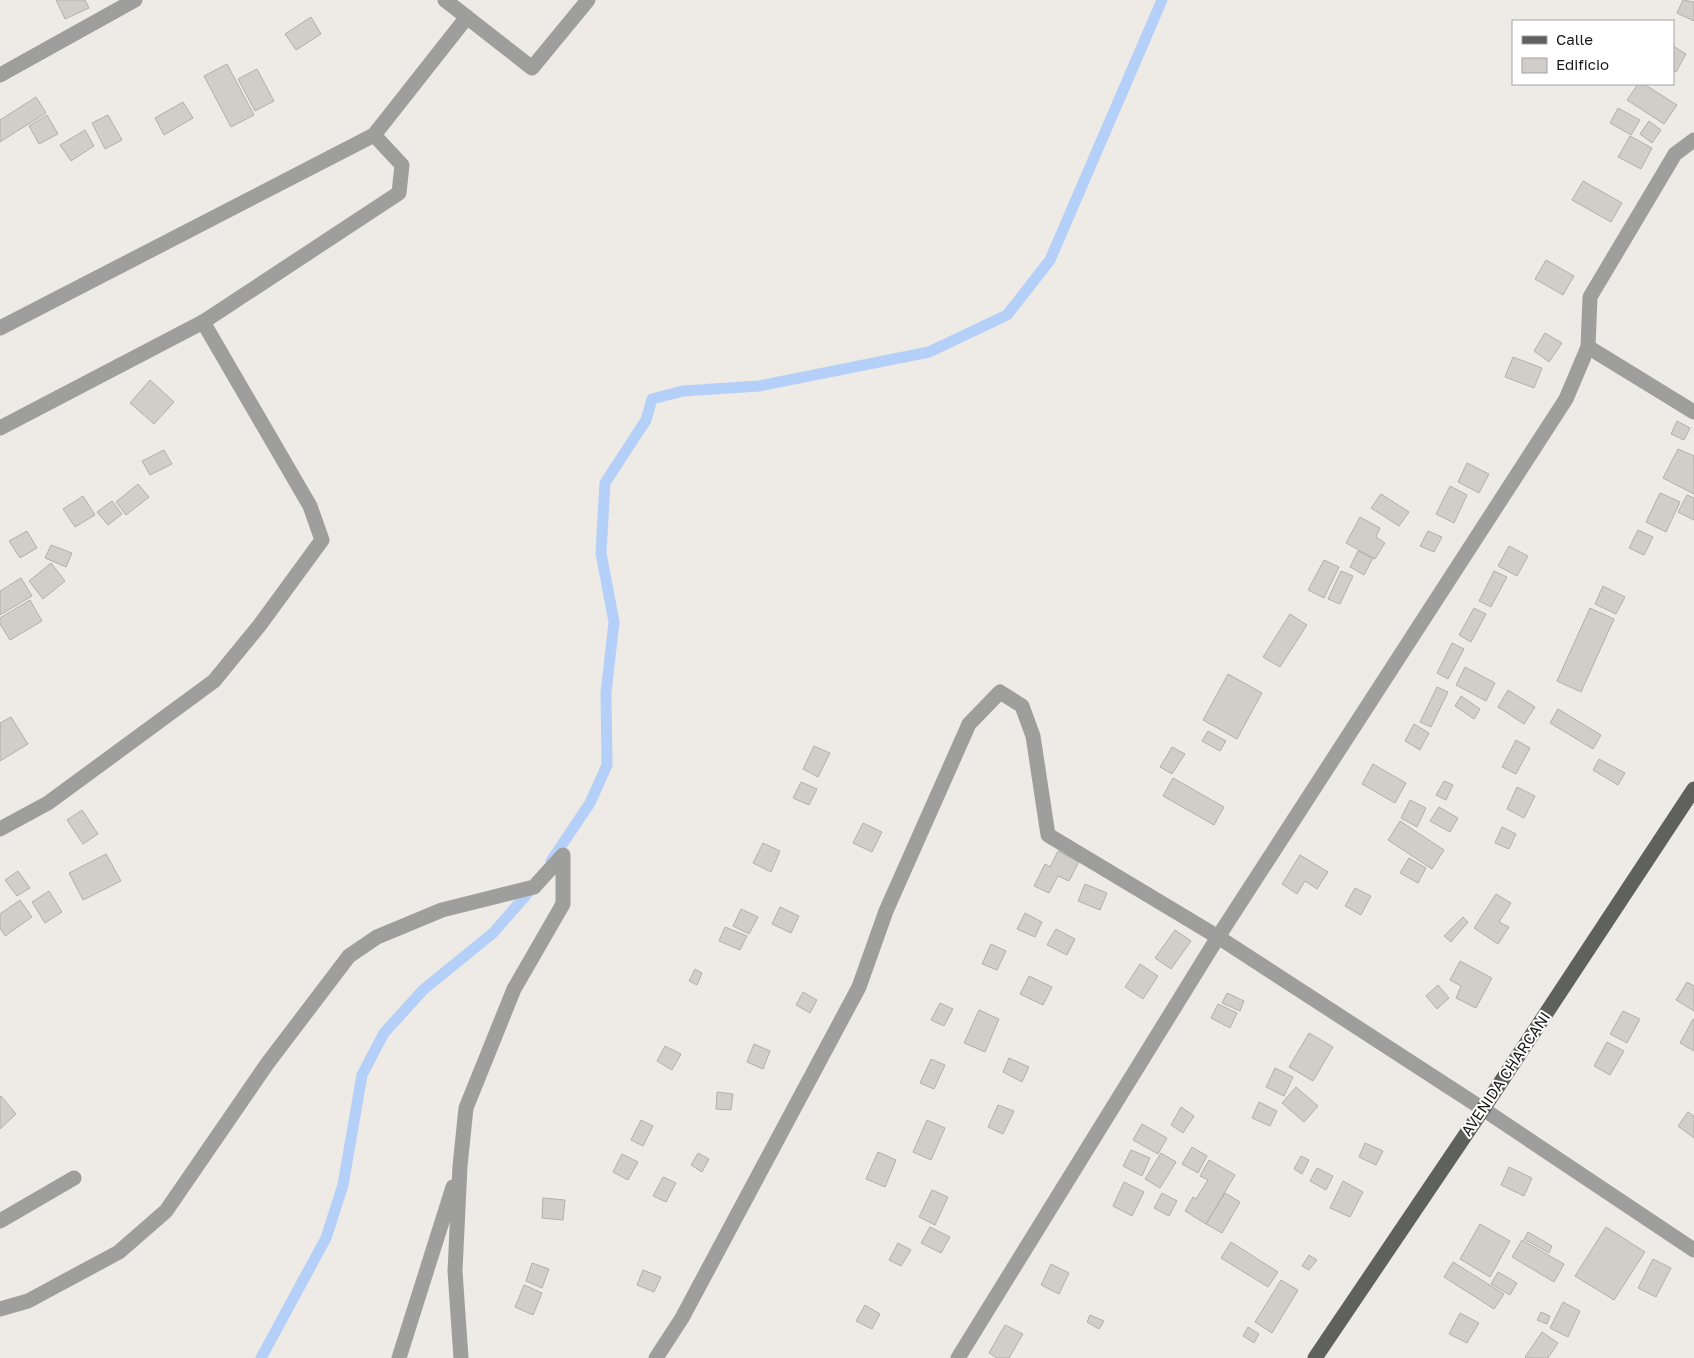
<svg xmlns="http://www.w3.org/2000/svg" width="1694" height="1358" font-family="'Golos Text',sans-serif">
<rect width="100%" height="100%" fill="#eeeae5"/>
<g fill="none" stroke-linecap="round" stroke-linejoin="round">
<!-- stream -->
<g stroke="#b5d0f8" stroke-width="11">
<polyline points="551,861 590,803 607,765 606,693 614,622 601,553 605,483 646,420 652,399 683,391 759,386 929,352 1007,315 1050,260 1162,0"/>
<polyline points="261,1358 326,1238 343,1185 362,1075 384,1033 423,990 493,933 535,885"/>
</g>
</g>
<!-- building -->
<g fill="#d1cdc9" stroke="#b3b0ab">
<polygon points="56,0 85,0 89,8 65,19"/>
<polygon points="1683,0 1694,2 1694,21 1677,13"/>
<polygon points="311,17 321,34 296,50 285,34"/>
<polygon points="1673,46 1686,54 1676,72 1673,70"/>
<polygon points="227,64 254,115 231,127 204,76"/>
<polygon points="257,69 274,101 255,111 238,79"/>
<polygon points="1638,84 1644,84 1677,105 1664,124 1627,100"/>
<polygon points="36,97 46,113 0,142 0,120"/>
<polygon points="183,102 193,118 164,135 155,118"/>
<polygon points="1618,108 1640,120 1631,135 1610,123"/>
<polygon points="47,115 58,134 39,144 29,126"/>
<polygon points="108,115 122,140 105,149 92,123"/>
<polygon points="1649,121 1661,130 1652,143 1640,134"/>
<polygon points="85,130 94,146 71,161 60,145"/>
<polygon points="1630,136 1652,148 1641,169 1618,157"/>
<polygon points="1583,181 1622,203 1611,222 1572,200"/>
<polygon points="1546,260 1574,276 1563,295 1535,279"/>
<polygon points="1545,333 1562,343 1549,362 1534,351"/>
<polygon points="1513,357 1542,368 1534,388 1505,377"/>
<polygon points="150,380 174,402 154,424 130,403"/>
<polygon points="1677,421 1690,428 1684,440 1671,434"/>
<polygon points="1678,449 1694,456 1694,494 1663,478"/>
<polygon points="164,450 172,464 150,475 142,461"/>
<polygon points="1467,463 1489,474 1479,493 1458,482"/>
<polygon points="138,484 149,497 126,515 116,502"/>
<polygon points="1450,486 1467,495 1454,523 1436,514"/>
<polygon points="1660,493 1680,502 1666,532 1646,522"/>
<polygon points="1381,494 1409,512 1399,526 1371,508"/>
<polygon points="1687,495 1694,498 1694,520 1678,512"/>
<polygon points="83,496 95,515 75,527 63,509"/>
<polygon points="112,501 122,514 108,525 97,512"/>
<polygon points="1360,517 1380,528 1376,537 1385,543 1375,559 1346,543"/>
<polygon points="1638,530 1653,537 1644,555 1629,548"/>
<polygon points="27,531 37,548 20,558 9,541"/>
<polygon points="1428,531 1442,537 1434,552 1420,546"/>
<polygon points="51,545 72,553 66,567 45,558"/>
<polygon points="1509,546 1528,556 1517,576 1498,566"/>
<polygon points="1358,551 1373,558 1364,575 1350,567"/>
<polygon points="1324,560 1339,567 1324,598 1308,590"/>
<polygon points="51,563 65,581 43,599 29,581"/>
<polygon points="1341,571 1353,576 1340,604 1328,599"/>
<polygon points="1494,571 1507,577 1491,607 1479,601"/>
<polygon points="21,578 32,596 0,615 0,591"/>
<polygon points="1603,586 1625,597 1616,614 1595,604"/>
<polygon points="30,600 42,621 10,640 0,624 0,618"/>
<polygon points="1474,608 1486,614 1471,642 1459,635"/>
<polygon points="1590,608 1614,619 1581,692 1557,681"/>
<polygon points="1290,614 1307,625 1280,667 1263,657"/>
<polygon points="1452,643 1464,649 1448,679 1437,673"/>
<polygon points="1465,667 1495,683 1486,701 1456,685"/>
<polygon points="1228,674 1262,693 1237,739 1203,720"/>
<polygon points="1437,687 1448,692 1431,727 1420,722"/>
<polygon points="1508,690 1535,707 1524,724 1498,707"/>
<polygon points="1461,696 1480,709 1474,719 1455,706"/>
<polygon points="1558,709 1601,735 1593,749 1550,723"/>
<polygon points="11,717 28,744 0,761 0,731 1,730 0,723"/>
<polygon points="1414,724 1429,733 1420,750 1405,741"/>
<polygon points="1208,731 1226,741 1220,751 1202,741"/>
<polygon points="1516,740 1530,748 1516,774 1502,767"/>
<polygon points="814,746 830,753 818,777 803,769"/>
<polygon points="1172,747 1185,754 1172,774 1160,767"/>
<polygon points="1599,759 1625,773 1618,785 1593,770"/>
<polygon points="1373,764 1406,783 1395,803 1362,784"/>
<polygon points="1173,778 1224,807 1214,825 1163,796"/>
<polygon points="1444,781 1453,785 1446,800 1436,795"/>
<polygon points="801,782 817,789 809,805 793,798"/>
<polygon points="1517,787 1535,796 1524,818 1507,809"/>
<polygon points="1410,800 1426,808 1417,827 1401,818"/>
<polygon points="1439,807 1458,818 1450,832 1430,821"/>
<polygon points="82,810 98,834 83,844 67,820"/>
<polygon points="1400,821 1444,850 1432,869 1388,840"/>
<polygon points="863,823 882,832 872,852 853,843"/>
<polygon points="1502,827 1516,834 1509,849 1495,843"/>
<polygon points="763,843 780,851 771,872 753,863"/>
<polygon points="1058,851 1079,862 1069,881 1058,876 1049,893 1034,886 1045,864 1050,867"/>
<polygon points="106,854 121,881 83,900 69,873"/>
<polygon points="1300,855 1328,872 1317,889 1305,881 1297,894 1282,884"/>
<polygon points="1409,858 1426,868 1418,883 1400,873"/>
<polygon points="18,871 30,888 17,896 5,880"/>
<polygon points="1085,884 1107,893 1100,910 1078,901"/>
<polygon points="1355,888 1371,896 1361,915 1345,906"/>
<polygon points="49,891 62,912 45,923 32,902"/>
<polygon points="1496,894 1511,903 1499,922 1509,927 1498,944 1474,928"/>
<polygon points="20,900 32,917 5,936 0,928 0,914"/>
<polygon points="780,907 799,916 791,933 772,924"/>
<polygon points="741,909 758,917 749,934 733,926"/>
<polygon points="1025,913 1042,922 1035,937 1017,929"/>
<polygon points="1463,917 1468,922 1451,942 1444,936"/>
<polygon points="725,927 747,936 740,950 719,941"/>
<polygon points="1056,929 1075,939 1067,955 1047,945"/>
<polygon points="1175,930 1191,941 1171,969 1155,958"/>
<polygon points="991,944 1006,951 997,970 982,964"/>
<polygon points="1460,961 1492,978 1476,1008 1456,998 1461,986 1450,980"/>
<polygon points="1140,964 1158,976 1143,999 1125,987"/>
<polygon points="695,969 702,973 697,985 689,981"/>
<polygon points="1029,976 1052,987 1043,1005 1020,994"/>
<polygon points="1687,982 1694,986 1694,1011 1676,1000"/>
<polygon points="1438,985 1449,998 1437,1009 1426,996"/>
<polygon points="803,992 817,1000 810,1013 796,1005"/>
<polygon points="1227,993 1244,1001 1240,1011 1222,1003"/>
<polygon points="940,1003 953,1009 944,1026 931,1020"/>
<polygon points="1218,1004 1237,1013 1230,1028 1211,1018"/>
<polygon points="979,1010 999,1019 985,1052 964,1043"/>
<polygon points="1623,1011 1640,1019 1627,1043 1610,1034"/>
<polygon points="1693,1019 1694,1020 1694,1051 1680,1043"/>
<polygon points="1309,1033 1333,1047 1313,1081 1289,1067"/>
<polygon points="1607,1042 1624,1051 1610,1075 1594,1066"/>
<polygon points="754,1044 770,1051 763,1069 747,1062"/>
<polygon points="665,1046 681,1054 672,1070 657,1061"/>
<polygon points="1009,1058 1029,1067 1022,1082 1003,1072"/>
<polygon points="931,1059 945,1065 934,1089 920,1083"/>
<polygon points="1275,1068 1293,1077 1284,1096 1266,1087"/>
<polygon points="1296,1087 1318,1106 1304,1122 1282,1103"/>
<polygon points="717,1092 733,1094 731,1110 716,1109"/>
<polygon points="1,1096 16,1114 0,1129 0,1097"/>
<polygon points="1259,1102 1277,1111 1270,1126 1252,1118"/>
<polygon points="998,1105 1014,1111 1003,1134 988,1127"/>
<polygon points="1181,1107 1194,1116 1183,1133 1171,1125"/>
<polygon points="1688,1112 1694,1116 1694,1138 1678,1126"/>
<polygon points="641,1120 653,1126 643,1146 631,1140"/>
<polygon points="927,1120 945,1128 931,1160 913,1152"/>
<polygon points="1142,1124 1167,1138 1158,1154 1133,1140"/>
<polygon points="1365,1143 1383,1151 1376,1165 1359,1157"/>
<polygon points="1192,1147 1207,1156 1198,1173 1182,1164"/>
<polygon points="1131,1150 1150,1158 1142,1176 1123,1166"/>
<polygon points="878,1152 896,1160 885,1187 866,1179"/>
<polygon points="698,1153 709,1159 702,1172 691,1165"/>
<polygon points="1161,1153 1176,1162 1160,1188 1145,1179"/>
<polygon points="622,1154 638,1162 628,1180 613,1172"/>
<polygon points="1301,1156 1309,1160 1302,1174 1294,1169"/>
<polygon points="1209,1160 1235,1175 1206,1224 1185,1211 1193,1197 1196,1199 1208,1180 1200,1176"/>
<polygon points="1509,1167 1532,1178 1524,1196 1501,1185"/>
<polygon points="1317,1168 1333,1176 1326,1190 1310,1181"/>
<polygon points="663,1177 676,1183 666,1202 653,1196"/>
<polygon points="1343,1181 1363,1192 1350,1217 1330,1208"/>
<polygon points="1124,1182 1144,1192 1132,1216 1113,1206"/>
<polygon points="932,1190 948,1197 935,1225 919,1217"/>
<polygon points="1162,1193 1177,1201 1169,1216 1154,1208"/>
<polygon points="1225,1193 1240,1202 1222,1233 1206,1224"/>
<polygon points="543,1198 565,1200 563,1220 542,1218"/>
<polygon points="1480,1224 1510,1241 1490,1277 1460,1259"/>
<polygon points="930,1227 950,1237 941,1253 921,1243"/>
<polygon points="1606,1227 1645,1252 1614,1300 1575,1276"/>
<polygon points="1528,1232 1552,1246 1549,1253 1524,1239"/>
<polygon points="1522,1240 1564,1264 1554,1282 1512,1257"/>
<polygon points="1231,1242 1278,1272 1268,1287 1221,1258"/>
<polygon points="898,1243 911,1250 901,1266 889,1260"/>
<polygon points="1309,1255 1317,1260 1309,1270 1302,1266"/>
<polygon points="1653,1259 1671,1268 1656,1297 1638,1288"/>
<polygon points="1453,1262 1504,1294 1494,1309 1444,1277"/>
<polygon points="532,1263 549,1269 542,1288 526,1281"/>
<polygon points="1051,1264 1069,1273 1059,1294 1041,1285"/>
<polygon points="643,1270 661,1277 654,1292 637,1285"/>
<polygon points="1498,1272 1517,1283 1510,1295 1491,1284"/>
<polygon points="1281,1280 1298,1290 1272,1333 1255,1322"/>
<polygon points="524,1285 542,1293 533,1315 515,1307"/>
<polygon points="1563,1302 1580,1311 1568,1337 1550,1328"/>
<polygon points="865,1305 880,1314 872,1329 856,1321"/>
<polygon points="1541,1312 1550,1316 1547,1324 1537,1320"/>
<polygon points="1460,1313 1479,1323 1467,1343 1449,1334"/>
<polygon points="1090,1315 1104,1321 1099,1329 1087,1322"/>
<polygon points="1005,1325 1023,1334 1009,1358 997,1358 989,1353"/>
<polygon points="1248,1327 1259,1334 1254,1343 1243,1336"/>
<polygon points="1542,1332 1558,1343 1548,1358 1526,1358 1525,1357"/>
</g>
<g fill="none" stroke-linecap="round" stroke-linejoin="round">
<!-- minor -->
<g stroke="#9e9f9d" stroke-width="15">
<polyline points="445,0 532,68 588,0"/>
<polyline points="0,75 135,0"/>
<polyline points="0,328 374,135 467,17"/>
<polyline points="1588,347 1694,412"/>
<polyline points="0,428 203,322 399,193 402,165 374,135"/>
<polyline points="0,829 48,803 214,681 259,626 322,540 310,506 203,322"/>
<polyline points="0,1221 74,1178"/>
<polyline points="0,1309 28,1301 119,1252 166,1211 267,1064 349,956 377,937 442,910 534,887 563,855 563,904 514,989 466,1108 460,1166 455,1271 461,1358"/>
<polyline points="399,1358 453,1187"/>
<polyline points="656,1358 682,1318 859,987 886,911 969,724 1000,692 1022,706 1033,736 1048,835 1218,937 1483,1109 1694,1250"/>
<polyline points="958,1358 1218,937 1566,399 1588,347 1590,297 1675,154 1694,140"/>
</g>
<!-- major -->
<polyline stroke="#5f615d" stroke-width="15" points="1315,1358 1483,1109 1694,789"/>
</g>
<g text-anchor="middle" stroke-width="4" stroke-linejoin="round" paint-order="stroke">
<!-- street labels -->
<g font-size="15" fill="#1a1917" stroke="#fff">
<text transform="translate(1506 1074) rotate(-56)" y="5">AVENIDA CHARCANI</text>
</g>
</g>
<!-- legend -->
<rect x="1512" y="20" width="162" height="65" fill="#ffffff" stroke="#a3a3a2"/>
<rect x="1522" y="36" width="25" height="8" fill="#5f615d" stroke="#a3a3a2"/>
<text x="1556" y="45" font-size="15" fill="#1a1917">Calle</text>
<rect x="1522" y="58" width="25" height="15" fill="#d1cdc9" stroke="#a3a3a2"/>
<text x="1556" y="70" font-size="15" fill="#1a1917">Edificio</text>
</svg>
